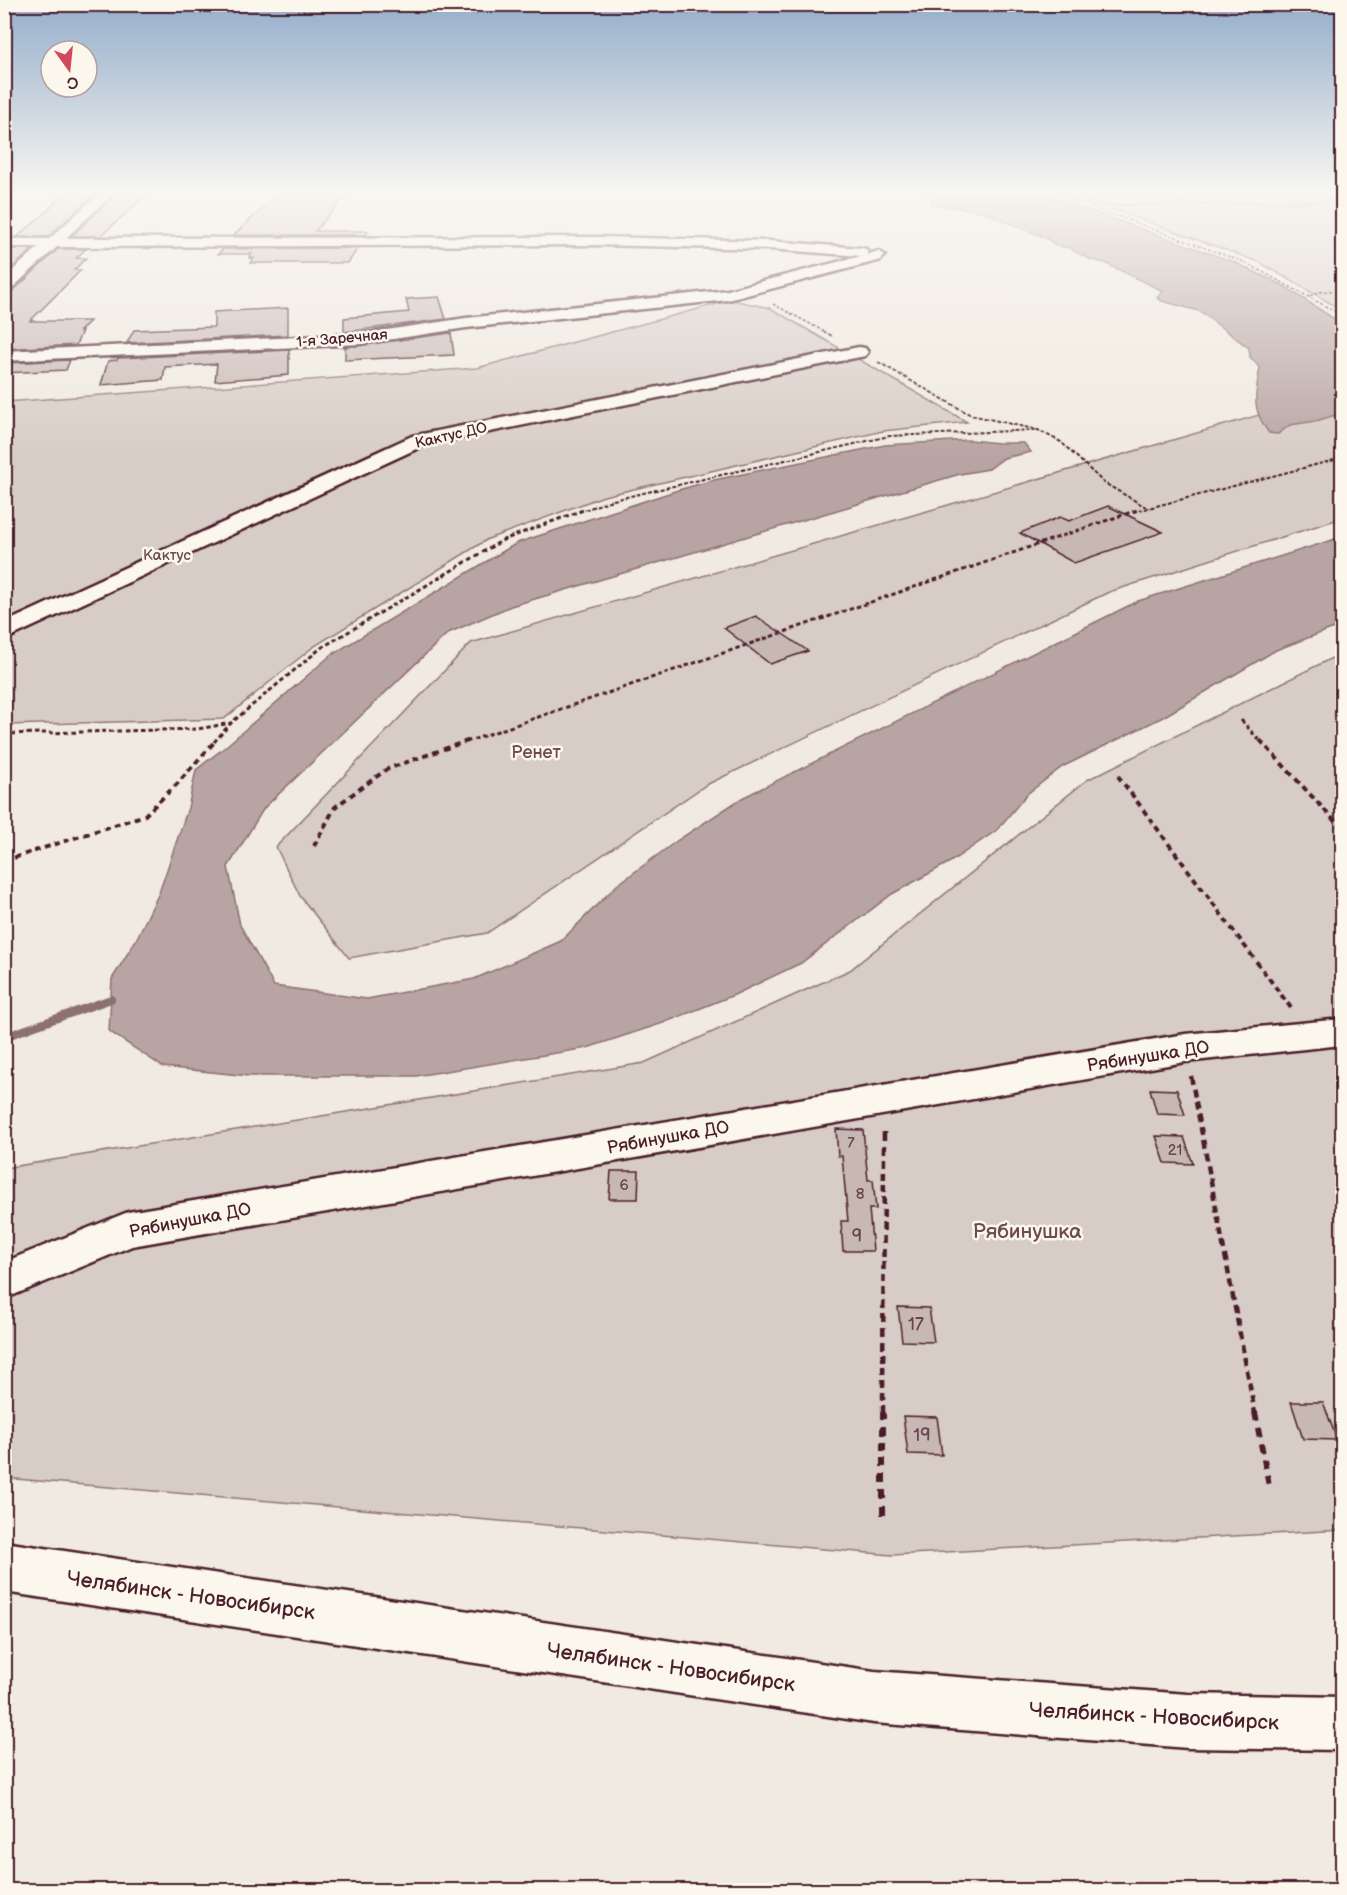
<svg xmlns="http://www.w3.org/2000/svg" width="1347" height="1895" font-family="'Balsamiq Sans',sans-serif">
<rect width="100%" height="100%" fill="#f0eae0"/>
<filter id="ink" filterUnits="userSpaceOnUse"><feTurbulence type="fractalNoise" baseFrequency=".0167" numOctaves="2"/><feDisplacementMap in="SourceGraphic" scale="12" xChannelSelector="R" yChannelSelector="G"/><feConvolveMatrix kernelMatrix="1 2 1 2 8 2 1 2 1" color-interpolation-filters="sRGB"/></filter>
<g filter="url(#ink)">
<!-- green -->
<g fill="#d8ccc6" stroke="#917678" stroke-width="1.5">
<polygon points="1057,191 1342,191 1342,200 1099,205"/>
<polygon points="1342,202 1342,310 1259,262 1104,206"/>
<polygon points="732,300 770,308 967,422 883,431 604,496 488,539 313,647 224,719 5,725 5,402 477,368"/>
<polygon points="1342,391 1342,518 1109,592 706,785 487,933 349,958 300,896 276,847 471,643"/>
<polygon points="1342,653 1342,1530 892,1555 5,1478 5,1168 644,1063 850,970 1087,780"/>
</g>
<!-- water -->
<g fill="#b8a4a2" stroke="#8c6f72" stroke-width="1.5">
<path d="M 924,191 L 1035,191 L 1234,262 L 1284,286 L 1342,324 L 1342,413 L 1316,421 L 1290,425 L 1278,434 L 1269,433 C 1251,409 1255,396 1260,368 L 1250,357 L 1249,348 L 1199,311 L 1162,301 L 1157,298 L 1163,291 L 1105,263 L 1091,260 L 1069,248 L 1057,246 L 1046,238 L 988,214 L 977,210 L 932,205 L 930,200 L 936,195 Z"/>
<polygon points="970,440 998,443 1024,443 1031,452 1004,458 989,469 960,474 511,606 448,633 264,808 228,867 240,925 274,986 367,999 474,979 561,941 617,885 678,840 742,798 1138,601 1342,537 1342,625 1276,650 1163,717 1062,767 1027,794 997,830 950,862 892,894 801,963 734,995 663,1023 587,1048 416,1076 249,1076 163,1067 109,1031 112,979 136,940 159,893 188,808 196,770 225,747 331,655 517,543 678,490 714,480 885,445"/>
</g>
<g fill="none" stroke-linecap="round" stroke-linejoin="round">
<!-- stream-far1 -->
<polyline stroke="#8c6f72" stroke-width="8" points="7,1036 111,999"/>
<!-- stream -->
<polyline stroke="#8c6f72" stroke-width="11" points="4,1038 9,1035"/>
</g>
<!-- building -->
<g fill="#c8b8b3" stroke="#4a1f2b" stroke-width="1.5">
<polygon points="66,191 98,191 48,237 17,237 44,214"/>
<polygon points="118,191 150,191 101,236 72,236"/>
<polygon points="281,191 350,191 315,231 368,231 366,235 234,235"/>
<polygon points="358,248 348,263 250,263 254,258 249,258 252,254 218,254 223,249"/>
<polygon points="4,249 33,249 4,275"/>
<polygon points="58,249 86,249 76,258 86,258 74,270 81,270 30,321 90,321 79,332 82,331 76,345 4,349 4,294 12,292"/>
<polygon points="439,297 446,319 344,332 344,318 409,312 406,299"/>
<polygon points="288,308 288,335 127,343 134,330 214,327 214,312"/>
<polygon points="451,333 454,355 345,360 345,347"/>
<polygon points="289,350 289,375 215,381 217,364 165,367 163,380 101,385 108,361 117,360 118,358"/>
<polygon points="70,360 66,370 4,373 4,363"/>
<polygon points="1108,506 1163,532 1074,563 1020,533 1060,517 1069,521"/>
<polygon points="756,616 808,651 770,664 724,628"/>
<polygon points="1150,1089 1177,1090 1185,1115 1157,1114"/>
<polygon points="836,1129 863,1130 868,1180 873,1180 876,1209 869,1209 873,1251 843,1251 841,1221 848,1221 842,1156 838,1156"/>
<polygon points="1156,1136 1184,1137 1193,1164 1165,1163"/>
<polygon points="611,1171 639,1171 638,1199 609,1199"/>
<polygon points="898,1307 929,1308 934,1342 902,1341"/>
<polygon points="1291,1402 1323,1402 1337,1440 1303,1439"/>
<polygon points="903,1416 937,1417 942,1455 908,1454"/>
</g>
<g fill="none" stroke-linecap="round" stroke-linejoin="round">
<!-- minor casing -->
<g stroke="#4a1f2b" stroke-width="5">
<g id="minor">
<polygon points="102,191 116,191 66,238 597,237 769,241 861,248 866,249 868,252 866,255 878,251 885,255 881,260 728,300 466,328 360,344 4,361 4,351 360,334 466,318 728,290 861,256 769,249 597,245 57,247 10,290 4,292 4,278 39,247 4,247 4,239 49,239"/>
<polygon points="859,347 865,348 868,352 865,356 425,445 4,640 4,623 412,436"/>
<polygon points="1342,1019 1342,1045 1185,1062 132,1246 4,1299 4,1262 128,1212 1185,1034"/>
</g>
</g>
<!-- highway casing -->
<g stroke="#4a1f2b" stroke-width="5">
<polygon id="highway" points="4,1542 874,1671 1188,1694 1342,1697 1342,1750 1188,1748 874,1723 4,1592"/>
</g>
<!-- path-far5 -->
<g stroke="#4a1f2b" stroke-width="1.5" stroke-dasharray="3 2" stroke-linecap="butt">
<polyline points="1048,191 1244,262 1342,315"/>
<polyline points="1310,296 1318,292 1342,290"/>
<polyline points="773,304 825,332"/>
</g>
<!-- path-far4 -->
<g stroke="#4a1f2b" stroke-width="2" stroke-dasharray="4 2" stroke-linecap="butt">
<polyline points="823,331 832,336"/>
<polyline points="878,362 971,415 1038,430 1061,442 1104,483 1146,507"/>
<polyline points="579,512 609,501 889,436 1038,430"/>
<polyline points="1133,512 1342,458"/>
</g>
<!-- path-far3 -->
<g stroke="#4a1f2b" stroke-width="3" stroke-dasharray="4.5 3" stroke-linecap="butt">
<polyline points="1241,720 1261,742"/>
<polyline points="4,734 198,729 231,723"/>
<polyline points="214,742 231,723 321,648 503,540 583,510"/>
<polyline points="466,742 1137,510"/>
</g>
<!-- path-far2 -->
<g stroke="#4a1f2b" stroke-width="4" stroke-dasharray="6 4.5" stroke-linecap="butt">
<polyline points="1260,740 1342,829"/>
<polyline points="1118,776 1291,1008"/>
<polyline points="314,846 335,807 387,769 470,740"/>
<polyline points="4,861 145,815 177,784 216,740"/>
</g>
<!-- path-far1 -->
<g stroke="#4a1f2b" stroke-width="4.5" stroke-dasharray="8 5" stroke-linecap="butt">
<polyline points="1191,1076 1255,1413"/>
<polyline points="883,1413 884,1128"/>
</g>
<!-- path -->
<g stroke="#4a1f2b" stroke-width="6" stroke-dasharray="9 7" stroke-linecap="butt">
<polyline points="1255,1412 1269,1486"/>
<polyline points="883,1515 883,1412"/>
</g>
<!-- minor -->
<use href="#minor" fill="#fbf7ec" fill-rule="evenodd"/>
<!-- highway -->
<use href="#highway" fill="#fbf7ec" fill-rule="evenodd"/>
</g>
</g>
<!-- sky -->
<linearGradient id="sky" x2="0" y2="1"><stop stop-color="#95aecc"/><stop offset="0.42" stop-color="#f8f6f1"/><stop offset="1" stop-color="#f8f6f1" stop-opacity="0"/></linearGradient>
<rect width="1347" height="457" fill="url(#sky)"/>
<g text-anchor="middle" stroke-width="5" stroke-linejoin="round" paint-order="stroke">
<!-- far-street labels -->
<g font-size="15" fill="#4a1f2b" stroke="#fbf7ec">
<text transform="translate(342 338) rotate(-5)" y="5">1-я Заречная</text>
<text transform="translate(451 435) rotate(-13)" y="5">Кактус ДО</text>
</g>
<!-- far-park labels -->
<g font-size="15" fill="#6e4a52" stroke="#fbf7ec">
<text x="167" y="560">Кактус</text>
</g>
<!-- number labels -->
<g font-size="15" fill="#6a454d">
<text x="851" y="1148">7</text>
<text x="1175" y="1155">21</text>
<text x="624" y="1190">6</text>
<text x="860" y="1199">8</text>
</g>
<!-- park labels -->
<g font-size="18" fill="#6e4a52" stroke="#fbf7ec">
<text x="536" y="758">Ренет</text>
</g>
<!-- street labels -->
<g font-size="18" fill="#4a1f2b" stroke="#fbf7ec">
<text transform="translate(1148 1056) rotate(-9)" y="6">Рябинушка ДО</text>
<text transform="translate(668 1137) rotate(-10)" y="6">Рябинушка ДО</text>
<text transform="translate(190 1220) rotate(-11)" y="6">Рябинушка ДО</text>
</g>
<!-- near-number labels -->
<g font-size="18" fill="#6a454d">
<text x="857" y="1242">9</text>
<text x="916" y="1330">17</text>
<text x="922" y="1441">19</text>
</g>
<!-- near-park labels -->
<g font-size="21" fill="#6e4a52" stroke="#fbf7ec">
<text x="1027" y="1238">Рябинушка</text>
</g>
<!-- near-street labels -->
<g font-size="21" fill="#4a1f2b" stroke="#fbf7ec">
<text transform="translate(191 1595) rotate(8)" y="7">Челябинск - Новосибирск</text>
<text transform="translate(671 1667) rotate(8)" y="7">Челябинск - Новосибирск</text>
<text transform="translate(1154 1716) rotate(3)" y="7">Челябинск - Новосибирск</text>
</g>
</g>
<!-- margin -->
<rect width="1347" height="1895" fill="none" stroke="#fbf7ec" stroke-width="24"/>
<rect x="12" y="12" width="1323" height="1871" fill="none" stroke="#4a1f2b" stroke-width="2" filter="url(#ink)"/>
<!-- north arrow -->
<g transform="translate(69 69) rotate(165)"><circle r="28" fill="#fbf7ec" stroke="#b4a19f" stroke-width="1.5"/>
<path d="M0-4.5L10 22L0 15L-10 22Z" fill="#d1495b"/>
<text y="-9" font-size="16" font-weight="bold" text-anchor="middle" fill="#4a1f2b">С</text>
</g>
</svg>
